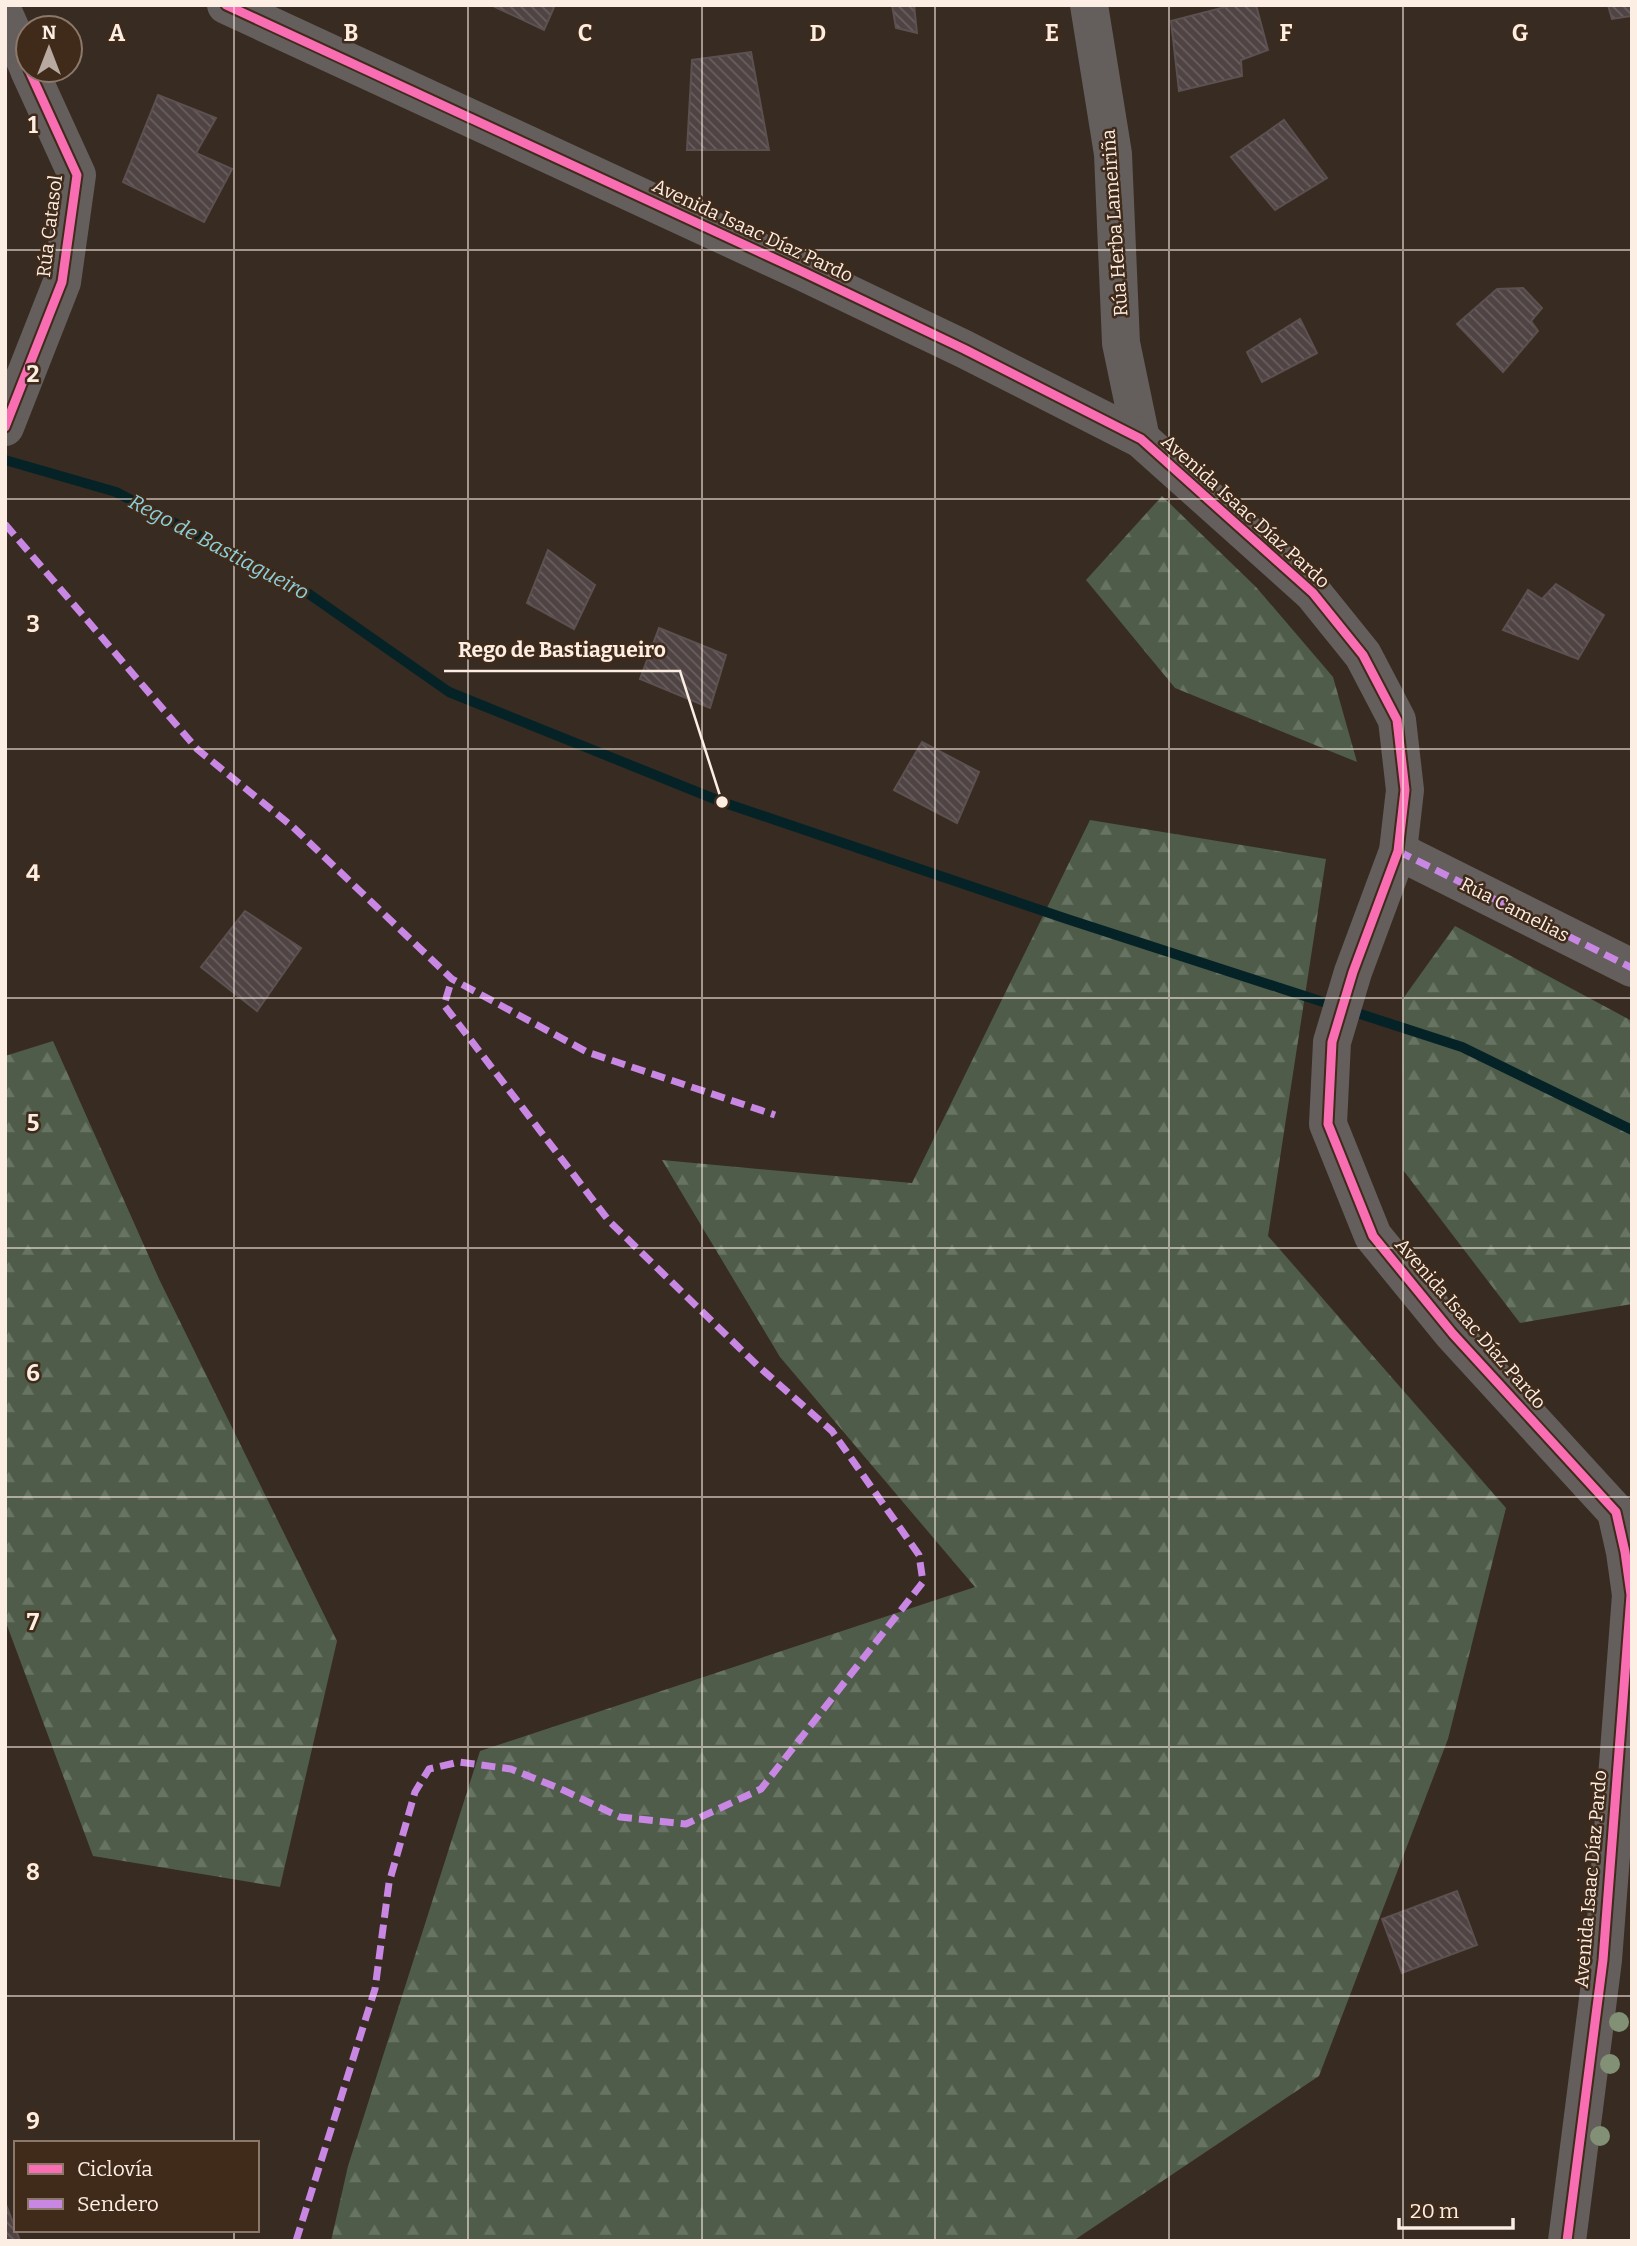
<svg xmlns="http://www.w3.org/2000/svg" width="1637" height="2246" font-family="Bitter,serif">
<defs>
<pattern id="forest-firs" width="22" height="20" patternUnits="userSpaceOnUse" patternTransform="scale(1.75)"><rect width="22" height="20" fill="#4e5c49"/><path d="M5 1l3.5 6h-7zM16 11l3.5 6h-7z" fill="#687463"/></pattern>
<pattern id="building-back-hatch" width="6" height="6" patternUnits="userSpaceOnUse" patternTransform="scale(1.75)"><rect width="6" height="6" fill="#4f4443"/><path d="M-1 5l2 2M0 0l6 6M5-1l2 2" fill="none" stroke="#695f5e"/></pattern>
</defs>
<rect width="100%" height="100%" fill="#382b22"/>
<!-- forest -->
<g fill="url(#forest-firs)">
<polygon points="1162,496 1256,587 1333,677 1357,762 1175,688 1086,580"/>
<polygon points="1090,820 1326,859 1268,1236 1506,1508 1448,1739 1319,2076 1073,2241 331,2241 348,2166 480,1751 975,1587 780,1357 662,1160 912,1183"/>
<polygon points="1455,926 1632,1021 1632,1304 1520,1323 1403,1170 1402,1000"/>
<polygon points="53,1041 159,1279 337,1641 280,1887 93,1856 5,1620 5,1056"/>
</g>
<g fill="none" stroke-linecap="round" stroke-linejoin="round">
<!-- stream -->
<polyline stroke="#052327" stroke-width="10" points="5,460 116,492 309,594 449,692 722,802 1067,919 1462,1047 1632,1130"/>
</g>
<!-- building -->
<g fill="url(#building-back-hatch)" stroke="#5c5150" stroke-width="2">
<polygon points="491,5 555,5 544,30"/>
<polygon points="892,5 914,5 917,33 896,28"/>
<polygon points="1233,5 1256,5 1268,50 1241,60 1242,76 1179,91 1171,21"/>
<polygon points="1608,5 1632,5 1632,16 1612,19"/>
<polygon points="751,52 769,150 687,150 692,60"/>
<polygon points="158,95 216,118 196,153 232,169 204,222 123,182"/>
<polygon points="1284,120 1327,178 1275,210 1231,157"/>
<polygon points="1523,288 1542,308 1531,321 1538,331 1503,372 1457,324 1497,289"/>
<polygon points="1300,319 1317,353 1262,382 1247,352"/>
<polygon points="548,550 595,585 574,629 527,603"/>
<polygon points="1556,584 1604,615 1578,659 1503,630 1528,590 1542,599"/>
<polygon points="659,628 726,655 710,708 640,679"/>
<polygon points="922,742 979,772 957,823 894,790"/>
<polygon points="245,911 301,948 257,1011 201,967"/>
<polygon points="1457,1891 1477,1945 1402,1973 1382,1919"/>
<polygon points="5,2202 16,2230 20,2241 5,2241"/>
</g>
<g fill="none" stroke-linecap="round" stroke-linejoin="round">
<!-- minor -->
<g stroke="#645e5c" stroke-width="38">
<polyline points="1089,5 1113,154 1121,343 1141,439"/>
<polyline points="5,16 28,67"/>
<polyline points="5,427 62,282 77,175 29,70"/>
<polyline points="1398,851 1632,968"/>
</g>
<!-- tertiary -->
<polyline stroke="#645e5c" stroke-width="38" points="226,5 803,272 964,349 1141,439 1313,593 1363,655 1397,720 1405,790 1398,851 1353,972 1332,1042 1328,1124 1373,1236 1453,1334 1616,1512 1625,1552 1631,1595 1603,1960 1567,2241"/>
<!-- quiet -->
<g stroke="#c787e3" stroke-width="7" stroke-dasharray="14 7" stroke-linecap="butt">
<polyline points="5,524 197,749 293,827 452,979 587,1052 775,1115"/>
<polyline points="1398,851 1632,968"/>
<polyline points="296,2241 375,1989 389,1883 415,1792 429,1769 459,1762 511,1769 561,1789 620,1817 686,1824 761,1789 923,1582 919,1555 832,1431 758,1366 609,1221 444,1005 452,979"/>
</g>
<!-- cycleway casing -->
<g stroke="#402a1a" stroke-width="13">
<g id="cycleway">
<polyline points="226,5 803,272 964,349 1141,439 1313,593 1363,655 1397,720 1405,790 1398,851 1353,972 1332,1042 1328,1124 1373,1236 1453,1334 1616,1512 1625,1552 1631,1595 1603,1960 1567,2241"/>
<polyline points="5,427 62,282 77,175 29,70"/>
</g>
</g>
<!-- cycleway -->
<use href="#cycleway" stroke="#f96db3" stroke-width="9"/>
</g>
<!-- trees -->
<g fill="#829075">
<circle cx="1619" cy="2022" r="10"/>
<circle cx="1610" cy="2064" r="10"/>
<circle cx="1600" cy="2136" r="10"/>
</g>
<!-- grid -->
<path fill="none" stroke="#fdeee4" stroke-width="2" stroke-opacity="0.55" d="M 234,5 L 234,2143M 468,5 L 468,2241M 702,5 L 702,2241M 935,5 L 935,2241M 1169,5 L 1169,2241M 1403,5 L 1403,2241M 5,250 L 1632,250M 5,499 L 1632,499M 5,749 L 1632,749M 5,998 L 1632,998M 5,1248 L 1632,1248M 5,1497 L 1632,1497M 5,1747 L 1632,1747M 5,1996 L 1632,1996M 234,2230 L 234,2241"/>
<g text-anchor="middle" stroke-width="5" stroke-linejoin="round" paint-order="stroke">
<!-- street labels -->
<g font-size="19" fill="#fdeee4" stroke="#402a1a">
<text transform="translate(1114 223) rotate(-94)" y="7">Rúa Herba Lameiriña</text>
<text transform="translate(49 226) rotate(-83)" y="7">Rúa Catasol</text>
<text transform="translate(753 230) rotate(25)" y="7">Avenida Isaac Díaz Pardo</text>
<text transform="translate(1246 511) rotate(42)" y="7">Avenida Isaac Díaz Pardo</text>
<text transform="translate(1515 909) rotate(27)" y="7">Rúa Camelias</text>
<text transform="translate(1471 1323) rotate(49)" y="7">Avenida Isaac Díaz Pardo</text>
<text transform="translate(1590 1879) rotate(-85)" y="7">Avenida Isaac Díaz Pardo</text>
</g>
<!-- water labels -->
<g font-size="21" font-style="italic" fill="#8cd0db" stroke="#402a1a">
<text transform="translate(219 547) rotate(28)" y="7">Rego de Bastiagueiro</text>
</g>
</g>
<g font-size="23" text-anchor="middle" font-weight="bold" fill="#fdeee4" stroke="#402a1a" stroke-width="5" stroke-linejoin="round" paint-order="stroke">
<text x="117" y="41">A</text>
<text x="351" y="41">B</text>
<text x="585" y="41">C</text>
<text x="818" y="41">D</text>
<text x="1052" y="41">E</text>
<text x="1286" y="41">F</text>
<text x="1520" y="41">G</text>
<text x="33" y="133">1</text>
<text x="33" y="382">2</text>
<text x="33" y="632">3</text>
<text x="33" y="881">4</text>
<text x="33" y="1131">5</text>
<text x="33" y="1381">6</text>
<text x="33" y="1630">7</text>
<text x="33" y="1880">8</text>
<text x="33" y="2129">9</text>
</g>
<!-- callouts -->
<path fill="none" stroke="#fdeee4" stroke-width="2.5" d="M722 802L680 671H444"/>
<circle fill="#fdeee4" stroke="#402a1a" stroke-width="2.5" cx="722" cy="802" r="7"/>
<g font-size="21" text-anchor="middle" font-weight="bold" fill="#fdeee4" stroke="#402a1a" stroke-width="5" stroke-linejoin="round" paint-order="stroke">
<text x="562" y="657">Rego de Bastiagueiro</text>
</g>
<!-- border -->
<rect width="1637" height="2246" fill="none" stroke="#fdeee4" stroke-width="14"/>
<!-- legend -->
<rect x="14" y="2141" width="245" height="91" fill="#402a1a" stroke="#8c786b" stroke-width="2"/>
<rect x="28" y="2164" width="35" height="10" fill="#f96db3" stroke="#8c786b" stroke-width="2"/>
<text x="77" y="2176" font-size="21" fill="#fdeee4">Ciclovía</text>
<rect x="28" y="2199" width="35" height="10" fill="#c787e3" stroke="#8c786b" stroke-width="2"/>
<text x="77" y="2211" font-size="21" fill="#fdeee4">Sendero</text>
<!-- north arrow -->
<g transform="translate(49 49)"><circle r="33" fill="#402a1a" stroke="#8c786b" stroke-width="2"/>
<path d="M0-5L12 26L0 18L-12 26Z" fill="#b8aaa0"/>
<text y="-10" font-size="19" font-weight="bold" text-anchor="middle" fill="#fdeee4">N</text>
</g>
<!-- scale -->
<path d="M1399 2218v10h114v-10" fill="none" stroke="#fdeee4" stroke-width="3.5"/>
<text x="1410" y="2218" font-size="21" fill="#fdeee4" stroke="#402a1a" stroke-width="5" paint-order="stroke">20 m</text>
</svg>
